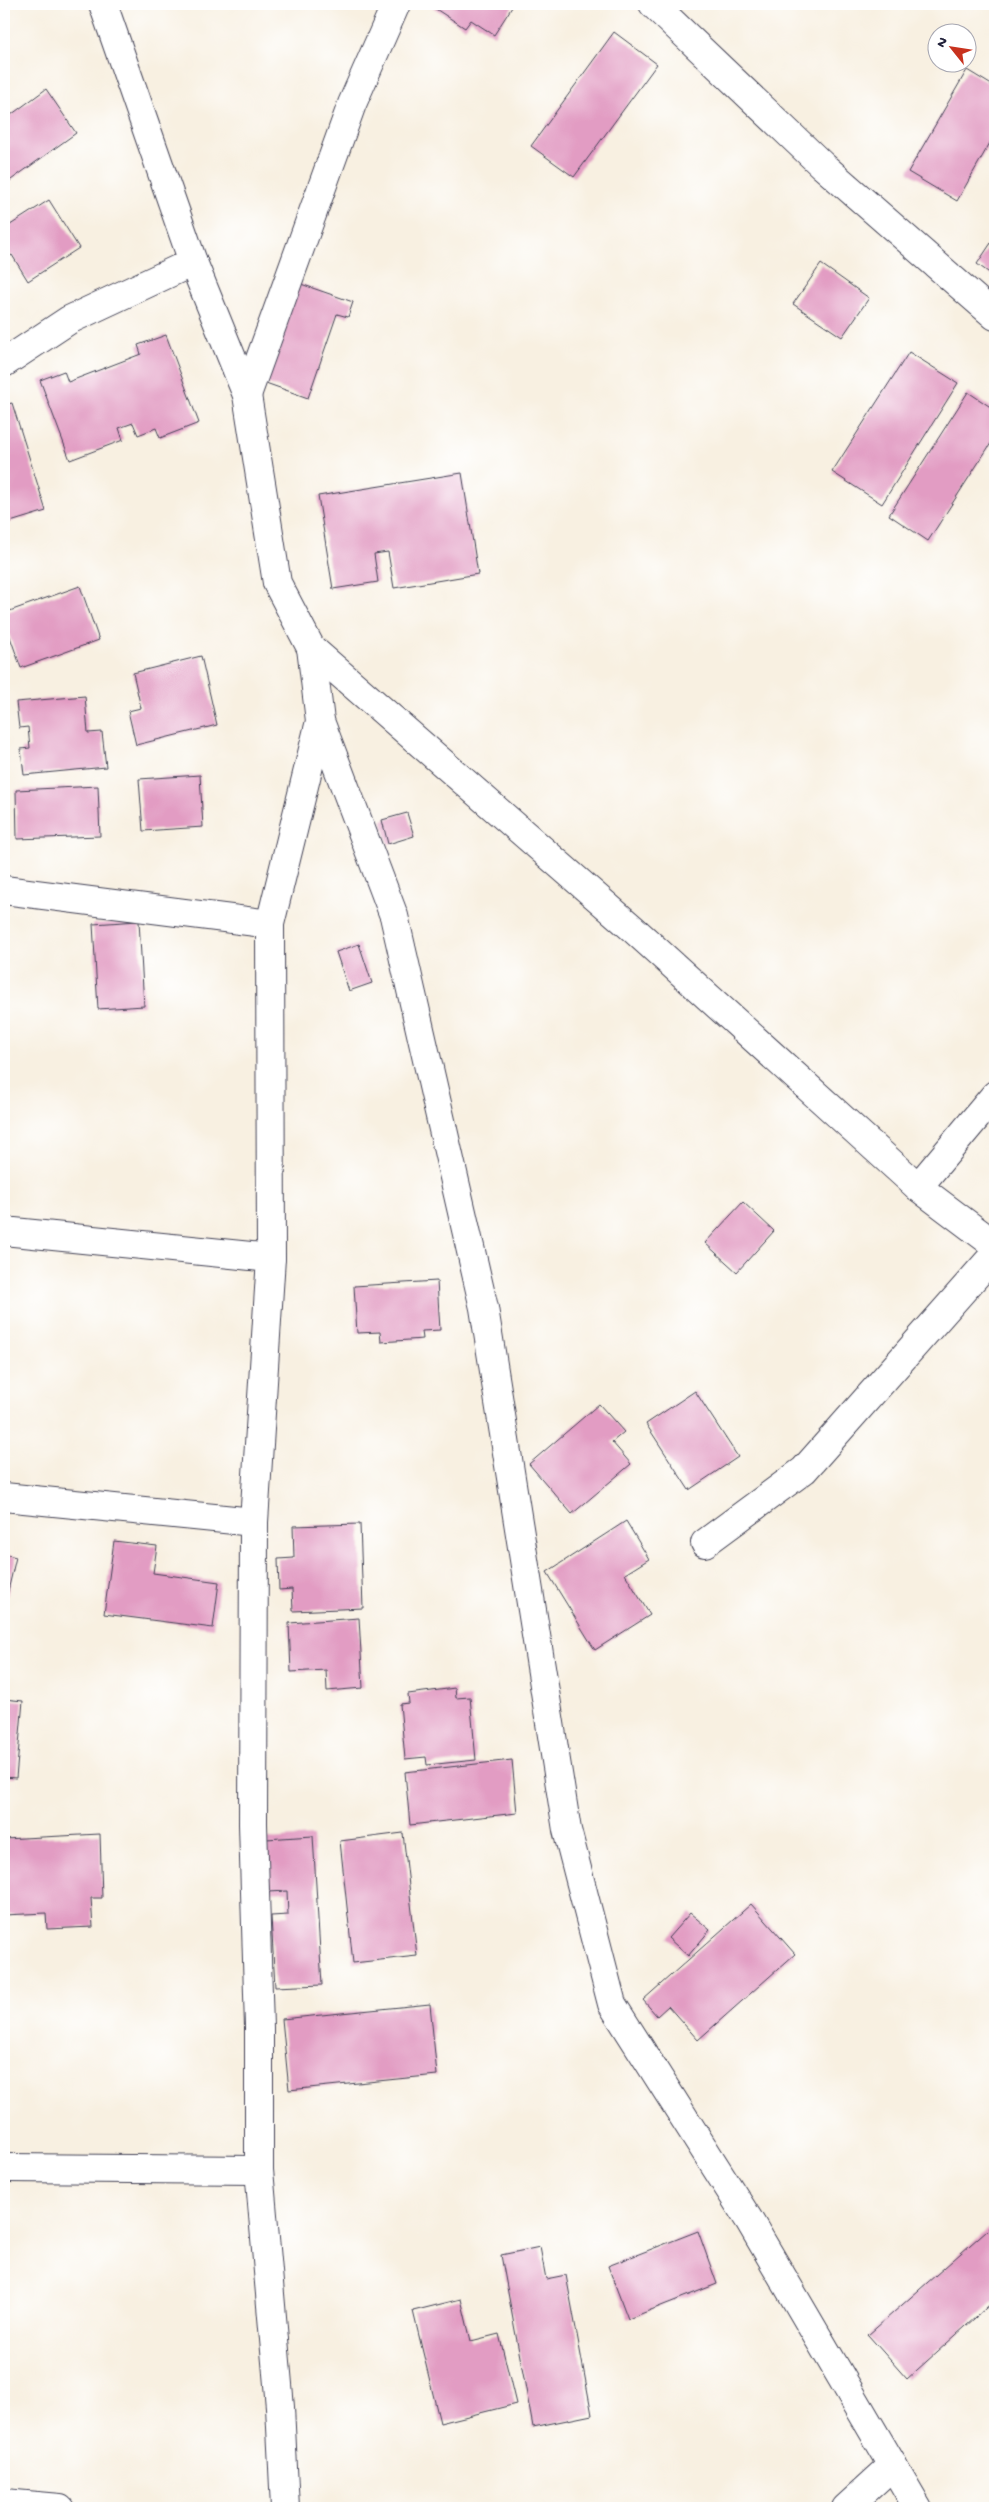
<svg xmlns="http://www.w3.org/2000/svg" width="999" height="2512" font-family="'Gochi Hand',sans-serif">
<rect width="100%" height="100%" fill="#fff"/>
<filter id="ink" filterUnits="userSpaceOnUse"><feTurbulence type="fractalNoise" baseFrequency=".02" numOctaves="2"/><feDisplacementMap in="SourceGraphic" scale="10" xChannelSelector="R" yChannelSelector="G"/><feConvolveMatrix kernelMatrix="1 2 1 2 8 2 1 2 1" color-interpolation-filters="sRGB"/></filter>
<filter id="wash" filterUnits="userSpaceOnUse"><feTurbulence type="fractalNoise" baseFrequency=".0096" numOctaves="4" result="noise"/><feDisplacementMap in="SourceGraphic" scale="20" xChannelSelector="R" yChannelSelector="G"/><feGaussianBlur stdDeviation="1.12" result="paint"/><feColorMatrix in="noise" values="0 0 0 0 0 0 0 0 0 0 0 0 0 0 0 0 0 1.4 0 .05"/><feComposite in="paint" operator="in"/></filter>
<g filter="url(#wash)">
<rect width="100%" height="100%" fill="#f8f0e1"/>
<g id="blocks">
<!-- building -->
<g fill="#e29cc3">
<polygon points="428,4 514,4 494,35 471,20 465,28"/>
<polygon points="614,32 657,64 574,177 531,146"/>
<polygon points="967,70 995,87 995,134 957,201 908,172"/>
<polygon points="46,89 76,133 4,185 4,120"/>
<polygon points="49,200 79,248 28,281 12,255 5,259 4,257 4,229"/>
<polygon points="995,237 995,277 977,264"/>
<polygon points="821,264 869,298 842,337 793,304"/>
<polygon points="298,283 353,302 348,317 337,314 308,398 263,382"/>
<polygon points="166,335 199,423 160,438 156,428 138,435 133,423 119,428 123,440 70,460 40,380 64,371 68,382 141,354 138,345"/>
<polygon points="909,352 958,383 882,504 832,472"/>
<polygon points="968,392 995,410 995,437 928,541 889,515"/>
<polygon points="12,403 46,511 4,524 4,405"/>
<polygon points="462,473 478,574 394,588 388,552 374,554 378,582 333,589 318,496"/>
<polygon points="80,586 99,640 21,668 4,620 4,613"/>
<polygon points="201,656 217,725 136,745 128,711 141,708 133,673"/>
<polygon points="85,696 88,733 102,732 106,767 24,775 21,749 30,748 28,727 19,728 16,702"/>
<polygon points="200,775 203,827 143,831 139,779"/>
<polygon points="98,786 100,836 17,839 16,790"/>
<polygon points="407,813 414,836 388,844 382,820"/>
<polygon points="139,921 144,1006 98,1009 93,924"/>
<polygon points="359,944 372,983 349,991 336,952"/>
<polygon points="743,1202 774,1231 737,1272 705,1243"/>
<polygon points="437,1281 440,1330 422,1331 423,1339 381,1342 380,1332 357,1333 354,1286"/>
<polygon points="695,1391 738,1457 689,1490 646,1424"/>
<polygon points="599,1404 624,1432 612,1442 631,1464 572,1514 529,1464"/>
<polygon points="626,1521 649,1559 625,1574 650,1615 595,1650 547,1572"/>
<polygon points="360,1524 363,1608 293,1611 292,1589 279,1590 278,1559 294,1558 293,1526"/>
<polygon points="114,1541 157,1546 153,1573 219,1582 213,1628 104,1614"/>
<polygon points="4,1554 16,1557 4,1608"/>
<polygon points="359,1618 363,1688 327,1691 326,1670 291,1672 289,1623"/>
<polygon points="455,1688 456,1698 470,1697 476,1760 427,1765 426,1757 405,1759 400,1704 409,1703 408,1694"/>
<polygon points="4,1699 23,1701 16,1778 4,1777"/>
<polygon points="512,1760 517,1813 410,1825 405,1772"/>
<polygon points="403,1833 417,1956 353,1963 340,1841"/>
<polygon points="100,1834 102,1898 91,1898 93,1927 47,1929 46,1913 4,1915 4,1839"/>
<polygon points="313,1836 322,1985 275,1987 271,1916 288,1915 287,1891 269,1892 266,1839"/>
<polygon points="751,1904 795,1954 698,2040 668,2006 657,2016 643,2000"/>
<polygon points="690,1913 710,1930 688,1956 668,1938"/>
<polygon points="430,2004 437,2075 289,2090 282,2019"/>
<polygon points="995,2223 995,2300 907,2379 868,2335"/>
<polygon points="698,2231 717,2284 628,2319 608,2266"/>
<polygon points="540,2247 546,2279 566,2275 592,2415 533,2427 501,2255"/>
<polygon points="461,2299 471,2341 499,2334 516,2404 440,2423 413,2311"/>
</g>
</g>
</g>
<g filter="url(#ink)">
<use href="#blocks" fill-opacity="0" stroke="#424154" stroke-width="1"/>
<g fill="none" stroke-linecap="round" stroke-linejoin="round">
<!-- street casing -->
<g stroke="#424154" stroke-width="30">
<g id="street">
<polyline points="103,4 193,262 247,395 277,583 311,648 320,721 270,924 271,1258 254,1522 253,1824 259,2028 259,2170 280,2407 285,2508"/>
<polyline points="653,4 822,165 995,316"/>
<polyline points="4,363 69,320 193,262"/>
<polyline points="247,395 352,104 396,4"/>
<polyline points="311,648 632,928 918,1187 995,1245"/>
<polyline points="320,721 394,916 484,1308 567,1830 612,2004 749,2220 918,2508"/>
<polyline points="4,890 270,924"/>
<polyline points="918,1187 995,1095"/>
<polyline points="4,1231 271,1258"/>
<polyline points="4,1497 254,1522"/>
<polyline points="705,1543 804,1470 995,1254"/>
<polyline points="4,2168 259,2170"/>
<polyline points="4,2503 60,2508"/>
<polyline points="846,2508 893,2465"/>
</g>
</g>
<!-- street -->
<use href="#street" stroke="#fff" stroke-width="28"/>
</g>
</g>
<!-- margin -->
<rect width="999" height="2512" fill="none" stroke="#fff" stroke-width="20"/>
<!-- north arrow -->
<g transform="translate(952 48) rotate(300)"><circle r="24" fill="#ffffff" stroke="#a7a7b1"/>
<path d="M0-4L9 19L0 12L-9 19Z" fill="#c8321e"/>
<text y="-8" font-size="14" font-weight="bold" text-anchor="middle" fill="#22223b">N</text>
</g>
</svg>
